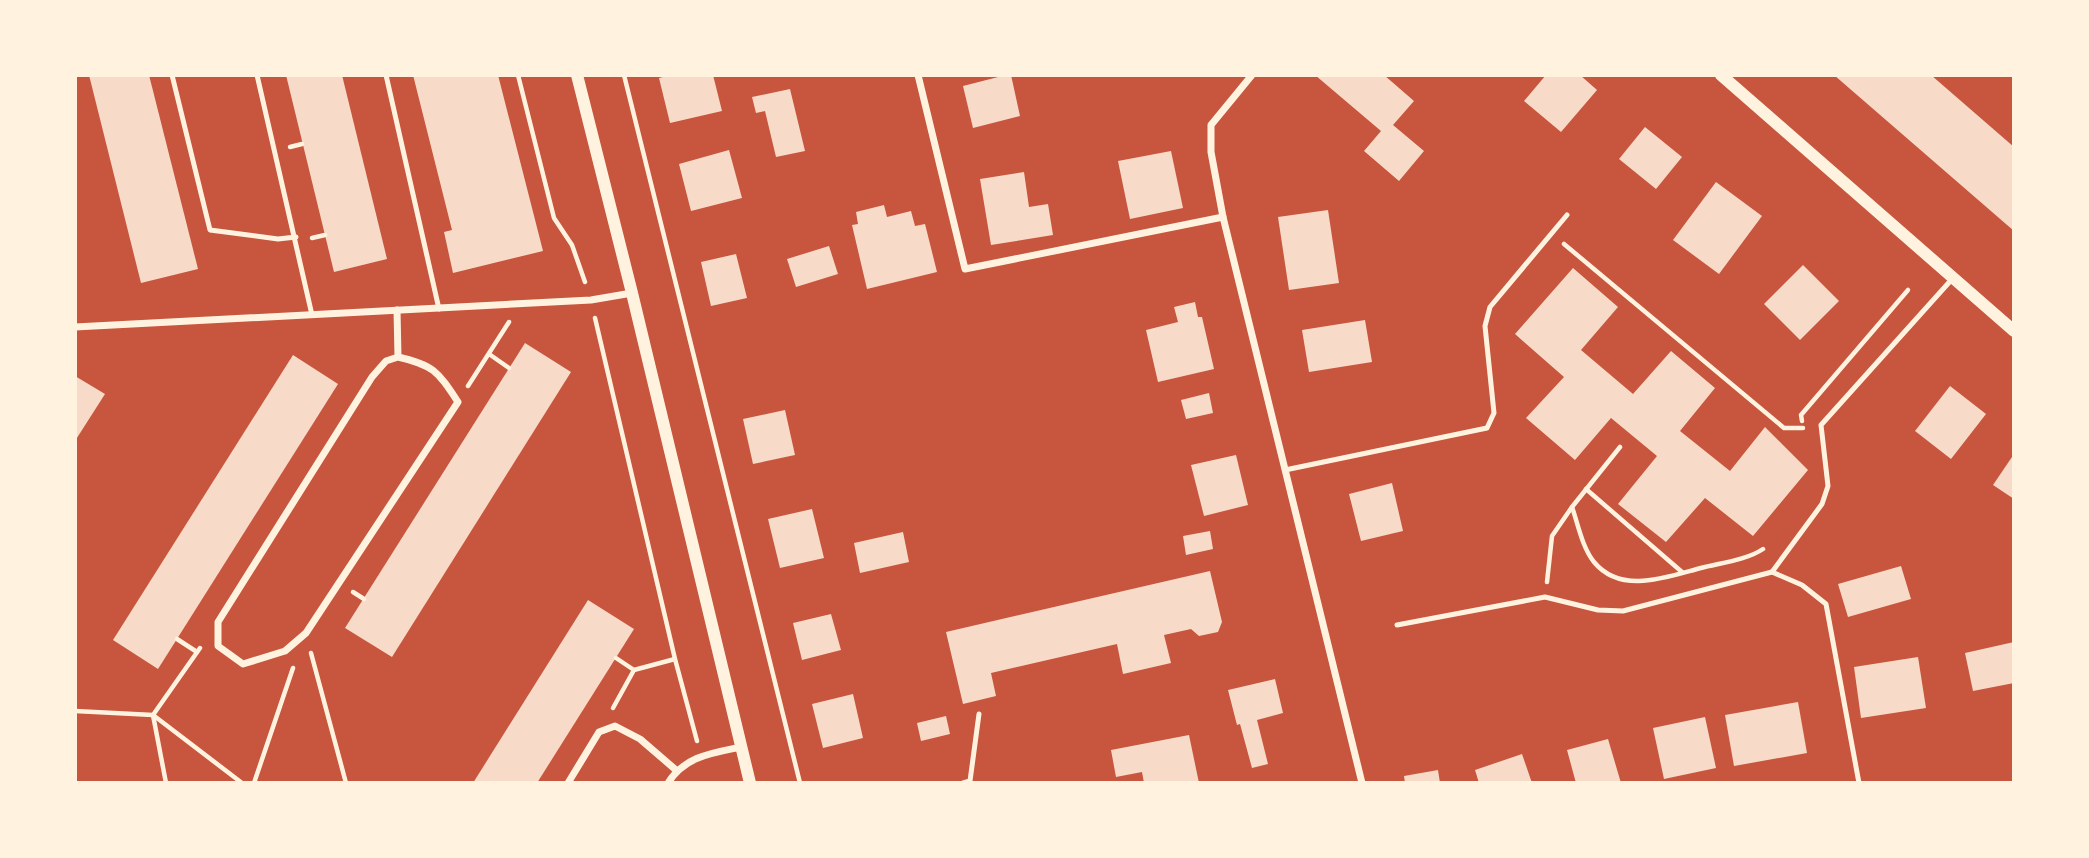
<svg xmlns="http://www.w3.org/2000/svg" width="2089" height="858" font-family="Raleway,sans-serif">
<rect width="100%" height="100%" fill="#c8553d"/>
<!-- building -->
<g fill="#f7dbc8">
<polygon points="89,75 149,75 198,269 141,283"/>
<polygon points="286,75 342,75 387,259 334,272"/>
<polygon points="413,75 498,75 543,251 453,273 444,232 452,230"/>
<polygon points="671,75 713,75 722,111 670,123 659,78"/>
<polygon points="1006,75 1011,75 1020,116 973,128 963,86"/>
<polygon points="1315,75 1384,75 1414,101 1393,125 1424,151 1399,181 1364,151 1381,131"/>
<polygon points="1546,75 1580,75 1597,90 1561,132 1524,101"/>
<polygon points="1834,75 1931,75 2014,147 2014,231"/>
<polygon points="790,89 805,151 776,157 765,111 756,113 752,97"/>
<polygon points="1645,127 1682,157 1656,189 1619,159"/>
<polygon points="729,150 742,198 691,211 679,164"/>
<polygon points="1171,151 1183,208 1130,219 1118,161"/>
<polygon points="1024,172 1029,207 1048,204 1053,235 991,245 980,179"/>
<polygon points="1716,182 1762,216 1719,274 1673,240"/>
<polygon points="884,205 887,217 911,211 915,226 925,224 937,272 867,289 852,225 858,224 856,212"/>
<polygon points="1328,210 1339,283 1289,290 1278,217"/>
<polygon points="829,246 838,274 796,287 787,259"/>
<polygon points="736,254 747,298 711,306 701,262"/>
<polygon points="1803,265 1839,301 1800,340 1764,304"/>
<polygon points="1573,268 1618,307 1581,350 1633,394 1671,351 1715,388 1680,431 1730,471 1765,427 1808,470 1753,536 1705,498 1666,542 1618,504 1657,456 1611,418 1575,460 1526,418 1564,377 1515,334"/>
<polygon points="1195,302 1198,317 1202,317 1214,369 1158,382 1146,330 1178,322 1174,307"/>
<polygon points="1365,320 1372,362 1309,372 1302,330"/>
<polygon points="525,343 571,372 392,657 345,628"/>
<polygon points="293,355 338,384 158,669 113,640"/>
<polygon points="75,376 105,394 75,441"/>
<polygon points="1950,386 1986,414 1951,459 1915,431"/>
<polygon points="1209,393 1213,413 1186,419 1181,400"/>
<polygon points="785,410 795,455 753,464 743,419"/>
<polygon points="2014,454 2014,499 1993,485"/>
<polygon points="1236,455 1248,505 1204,516 1191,465"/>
<polygon points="1392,483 1403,531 1361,541 1349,494"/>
<polygon points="812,509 824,558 780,568 768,519"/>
<polygon points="1210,531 1213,549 1186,555 1183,536"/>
<polygon points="903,532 909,562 860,573 854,543"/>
<polygon points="1901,566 1911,599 1848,617 1838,584"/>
<polygon points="1210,571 1222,622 1218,632 1199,636 1191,629 1164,635 1171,663 1123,674 1117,644 991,673 996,696 963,704 946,632"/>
<polygon points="588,600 634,629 537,783 473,783"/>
<polygon points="831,614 841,650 802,660 793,623"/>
<polygon points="2014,642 2014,683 1973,691 1965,653"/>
<polygon points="1918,657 1926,708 1861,718 1854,667"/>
<polygon points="1275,679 1283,713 1257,720 1268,764 1252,768 1240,724 1237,725 1228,690"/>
<polygon points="853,694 863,738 823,748 812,704"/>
<polygon points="1798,702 1807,753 1734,766 1725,715"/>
<polygon points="946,716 950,734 921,741 917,723"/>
<polygon points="1705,717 1716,768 1664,779 1653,728"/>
<polygon points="1189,735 1199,783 1144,783 1142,772 1116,777 1111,750"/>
<polygon points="1608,739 1621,783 1576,783 1567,750"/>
<polygon points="1522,754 1532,783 1479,783 1475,770"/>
<polygon points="1438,770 1440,783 1405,783 1404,776"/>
</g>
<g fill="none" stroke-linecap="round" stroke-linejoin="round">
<!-- path -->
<g stroke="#fff3e0" stroke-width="4.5">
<polyline points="518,75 554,218 572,245 585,282"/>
<polyline points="624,75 800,783"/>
<polyline points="290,147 302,144"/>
<polyline points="312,238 325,235"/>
<polyline points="1564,244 1784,428 1803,428"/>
<polyline points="595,318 675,659 697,741"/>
<polyline points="489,354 509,368"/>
<polyline points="468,386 509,322"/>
<polyline points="1802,421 1801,415 1908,290"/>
<polyline points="1586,489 1682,572"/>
<path d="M 1572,507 C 1578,524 1582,547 1594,562 C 1621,595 1667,577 1701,568 C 1720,563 1747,560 1763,549"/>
<polyline points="1547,582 1552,536 1572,507 1620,447"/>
<polyline points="353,592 364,599"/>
<polyline points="177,639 197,652"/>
<polyline points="311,653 346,783"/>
<polyline points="616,658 634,670"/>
<polyline points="613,708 634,670 675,659"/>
<polyline points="75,711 153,715 242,783"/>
<polyline points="166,783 153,715 200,648"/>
<polyline points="254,783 293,668"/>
</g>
<!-- service -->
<g stroke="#fff3e0" stroke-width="5">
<polyline points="172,75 210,230 278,239 296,237"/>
<polyline points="257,75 312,315"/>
<polyline points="386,75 439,309"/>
<polyline points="1285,470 1487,428 1494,413 1485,326 1490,307 1567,215"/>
<polyline points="1397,625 1545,597 1598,610 1623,611 1772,572"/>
<polyline points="963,783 970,781 979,714"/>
<polyline points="1859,783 1826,604 1802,585 1772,572 1822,504 1828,486 1821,425 1953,278"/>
</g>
<!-- minor -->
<g stroke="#fff3e0" stroke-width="7">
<polyline points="918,75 965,269 1223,217"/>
<polyline points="1252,75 1211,125 1211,152 1223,217 1362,783"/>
<path d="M 397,310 L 398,357 C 434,365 438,372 458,402 L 306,633 L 285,651 L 243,664 L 218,646 L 218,622 L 372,377 L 386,361 L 398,357"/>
<polyline points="75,327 591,300 632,293"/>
<polyline points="568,783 599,732 615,726 640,739 676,770"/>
<path d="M 668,783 C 685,756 712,753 741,747"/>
</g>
<!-- tertiary -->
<g stroke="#fff3e0" stroke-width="12">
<polyline points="577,75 632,293 750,783"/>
<polyline points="1721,75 2014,331"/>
</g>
</g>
<!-- border -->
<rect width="2089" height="858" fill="none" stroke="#fff3e0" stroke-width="154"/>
</svg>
